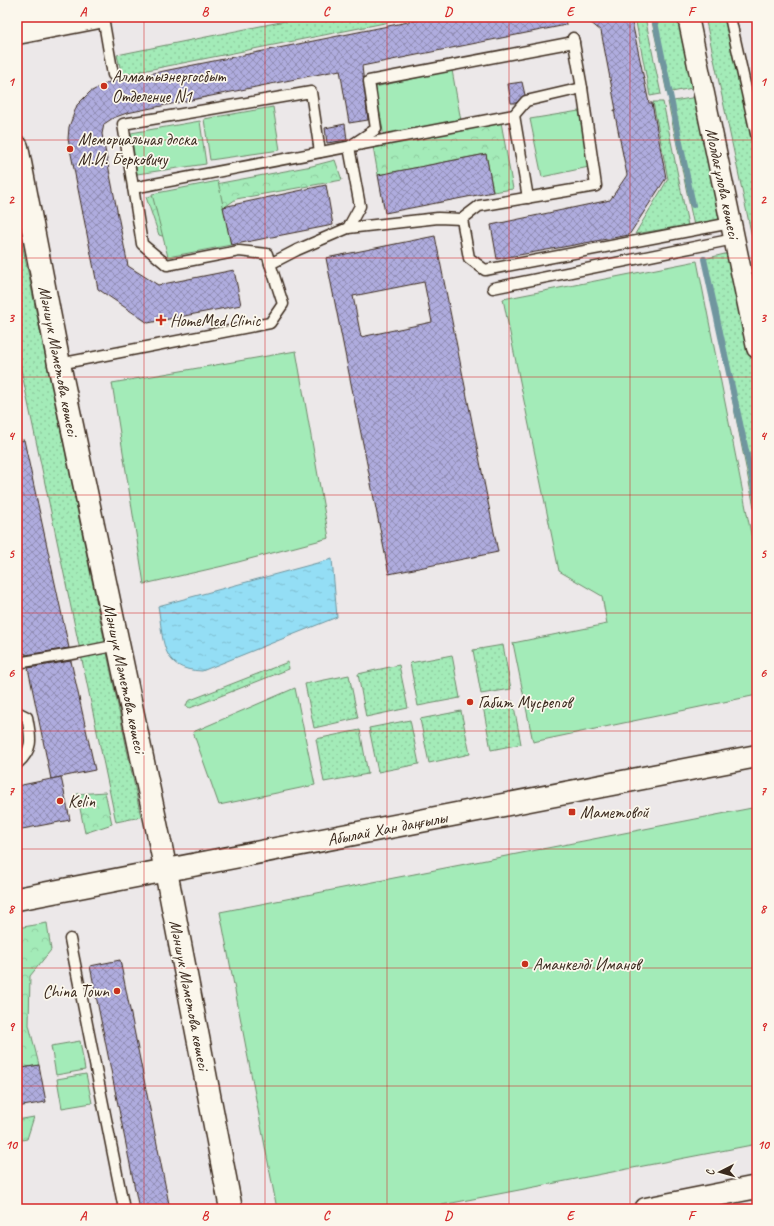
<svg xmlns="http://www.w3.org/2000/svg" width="774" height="1226" font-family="Caveat,sans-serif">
<defs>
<pattern id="grass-dots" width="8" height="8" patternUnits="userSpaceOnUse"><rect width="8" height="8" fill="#a3ebb8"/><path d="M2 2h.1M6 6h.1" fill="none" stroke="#8dca9e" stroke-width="1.8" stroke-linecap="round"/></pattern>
<pattern id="forest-crowns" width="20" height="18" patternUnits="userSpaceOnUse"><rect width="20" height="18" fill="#a3ebb8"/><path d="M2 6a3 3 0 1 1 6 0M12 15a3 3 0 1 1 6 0" fill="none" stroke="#8dca9e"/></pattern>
<pattern id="water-ripples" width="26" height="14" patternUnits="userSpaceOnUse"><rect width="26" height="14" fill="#94def5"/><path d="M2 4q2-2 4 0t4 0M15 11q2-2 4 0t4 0" fill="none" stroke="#80bfd2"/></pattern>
<pattern id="building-cross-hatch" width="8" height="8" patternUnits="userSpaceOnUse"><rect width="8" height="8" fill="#afacde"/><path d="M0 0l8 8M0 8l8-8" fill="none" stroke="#908cb3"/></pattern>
</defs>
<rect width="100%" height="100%" fill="#ece8e9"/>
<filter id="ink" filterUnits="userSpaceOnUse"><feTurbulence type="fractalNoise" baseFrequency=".025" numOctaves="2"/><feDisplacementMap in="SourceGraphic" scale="8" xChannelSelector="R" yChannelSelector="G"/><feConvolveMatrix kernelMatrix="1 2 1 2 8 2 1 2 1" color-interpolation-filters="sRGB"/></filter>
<g filter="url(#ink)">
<!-- grass -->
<g fill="url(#grass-dots)" stroke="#6f8a6b">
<polygon points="305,17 415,17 122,75 117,55"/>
<polygon points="635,17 645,17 661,94 650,96"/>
<polygon points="651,17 678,17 692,88 667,93"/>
<polygon points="705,17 730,17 757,138 757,260"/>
<polygon points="697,97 721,220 694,226 668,102"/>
<polygon points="653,102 663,102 688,225 635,234 668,179"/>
<polygon points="17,219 141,817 116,822 17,350"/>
<polygon points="737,251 757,349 757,522 704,259"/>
<polygon points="503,645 511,689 481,694 473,650"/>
<polygon points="452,655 460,698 418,706 410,663"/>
<polygon points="288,662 289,669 190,708 186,706 188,701"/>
<polygon points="399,665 408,708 366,717 358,674"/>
<polygon points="349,675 358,718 314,728 305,684"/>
<polygon points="513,701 521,744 491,750 483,706"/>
<polygon points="461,711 470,754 429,763 420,719"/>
<polygon points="410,720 419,764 378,772 369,728"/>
<polygon points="360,730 368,774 324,782 316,739"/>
</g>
<!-- forest -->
<g fill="url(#forest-crowns)" stroke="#6f8a6b">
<polygon points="501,122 513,189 493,192 486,154 378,175 373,146"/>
<polygon points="335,160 342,180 236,199 215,214 190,245 159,235 146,197 312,166"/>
<polygon points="105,792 112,824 85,833 77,794"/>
<polygon points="47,923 51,950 30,976 29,1025 39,1065 17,1069 17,928"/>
<polygon points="34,1117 27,1139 17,1141 17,1120"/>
</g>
<!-- park -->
<g fill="#a3ebb8" stroke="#6f8a6b">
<polygon points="452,70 461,121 384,137 375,87"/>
<polygon points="273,107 280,150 210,160 204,119"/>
<polygon points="579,111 589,167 542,177 530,119"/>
<polygon points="200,121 206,164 137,174 131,133"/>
<polygon points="218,181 231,245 168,257 152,194"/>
<polygon points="697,261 757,564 757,695 533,742 513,643 607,624 602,596 559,571 503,299"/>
<polygon points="296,351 329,538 223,566 144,584 112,383"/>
<polygon points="295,688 315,785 219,805 193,732"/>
<polygon points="757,807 757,1144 421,1209 277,1209 220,912"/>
<polygon points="80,1041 85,1070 56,1075 51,1046"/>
<polygon points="86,1074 92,1103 62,1108 57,1079"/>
</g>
<!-- water -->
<path fill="url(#water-ripples)" stroke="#70969f" d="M 332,559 L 337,617 L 202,671 C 159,670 164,639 158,606 Z"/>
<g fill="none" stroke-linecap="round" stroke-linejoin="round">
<!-- stream -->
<g stroke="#70969f" stroke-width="6">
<polyline points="654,17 693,205"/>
<polyline points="704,259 757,501"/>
</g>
</g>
<!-- building -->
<g fill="url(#building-cross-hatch)" stroke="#3b2a1e" fill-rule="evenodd">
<polygon points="433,17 565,17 566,25 362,66 368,120 349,123 340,70 127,113 113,118 104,124 102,134 128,266 158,285 234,270 241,305 148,323 98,289 68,139 69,127 77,105 90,92 109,82"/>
<polygon points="584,17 631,17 649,103 652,103 666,178 629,235 497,259 491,225 610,200 627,175 614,110 616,110 601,31"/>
<polygon points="522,82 525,95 516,103 511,103 508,84"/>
<polygon points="345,124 347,140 327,143 325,128"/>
<polygon points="486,154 493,192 385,213 378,175"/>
<polygon points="326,185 333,225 231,245 223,207"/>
<path d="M 435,236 L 498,552 L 389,574 L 326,258 ZM 424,282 L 432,322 L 361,337 L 353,296 Z"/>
<polygon points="24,440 69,648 26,655 25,653 17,655 17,441"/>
<polygon points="71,661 95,770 51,779 28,668"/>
<polygon points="61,777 70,820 17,830 17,786"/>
<polygon points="120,960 170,1209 139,1209 90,966"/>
<polygon points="39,1065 46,1102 17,1107 17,1069"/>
</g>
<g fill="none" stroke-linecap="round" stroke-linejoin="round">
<!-- service casing -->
<g stroke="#3b2a1e" stroke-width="13">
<g id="service">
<polyline points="103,17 113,75"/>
<polyline points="730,17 757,138"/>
<polyline points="573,38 582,88 596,186 479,206 462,219 469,258 485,270 731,223"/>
<polyline points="514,115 528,198"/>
<polyline points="133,188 514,115 526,101 582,88"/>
<polyline points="348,228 438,218 462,219"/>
<polyline points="270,264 297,250 348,228 360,206 349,147 376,129 369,81 574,42"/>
<polyline points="493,288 734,239"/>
<polyline points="59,364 270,323 283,304 267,254 239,251 167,265 142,244 123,124 311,92 320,152"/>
<polyline points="17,663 78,653 118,645"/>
<path d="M 17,712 L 27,717 C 31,738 34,749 17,764"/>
<polyline points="70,939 124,1209"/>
</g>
</g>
<!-- minor casing -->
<g stroke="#3b2a1e" stroke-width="23">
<polyline id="minor" points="688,17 757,348"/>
</g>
<!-- tertiary casing -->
<g stroke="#3b2a1e" stroke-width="25">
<g id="tertiary">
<polyline points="17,33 99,17"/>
<polyline points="17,147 59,364 166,871 231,1209"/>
<polyline points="17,899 757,756"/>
</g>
</g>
<!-- secondary casing -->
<g stroke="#3b2a1e" stroke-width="25">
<polyline id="secondary" points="646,1209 757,1187"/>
</g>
<!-- service -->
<use href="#service" stroke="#fbf7ec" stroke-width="10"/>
<!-- minor -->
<use href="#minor" stroke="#fbf7ec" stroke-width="20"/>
<!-- tertiary -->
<use href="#tertiary" stroke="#fbf7ec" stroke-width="22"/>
<!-- secondary -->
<use href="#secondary" stroke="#fbf7ec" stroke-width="22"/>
</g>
</g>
<!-- grid -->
<path fill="none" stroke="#d62828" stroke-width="1" stroke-opacity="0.55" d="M 144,17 L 144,1209M 265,17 L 265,1209M 387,17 L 387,1209M 509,17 L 509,1209M 630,17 L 630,1209M 17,140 L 757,140M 17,258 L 757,258M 17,377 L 757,377M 17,495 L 757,495M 17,613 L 757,613M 17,731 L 757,731M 17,849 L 757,849M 17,968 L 757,968M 17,1086 L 757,1086"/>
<!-- markers -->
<g fill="#c8321e" stroke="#fbf7ec" stroke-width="1.5">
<circle cx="104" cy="86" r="4"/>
<circle cx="70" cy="149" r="4"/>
<path d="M159 314h4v4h4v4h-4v4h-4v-4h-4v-4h4z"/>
<circle cx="470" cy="702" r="4"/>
<circle cx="60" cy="801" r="4"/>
<rect x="568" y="808" width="8" height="8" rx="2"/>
<circle cx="525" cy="964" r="4"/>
<circle cx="117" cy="991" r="4"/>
</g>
<g text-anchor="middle" stroke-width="3.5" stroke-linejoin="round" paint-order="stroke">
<!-- poi labels -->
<g font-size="17" fill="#3b2a1e" stroke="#fbf7ec" text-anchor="start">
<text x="112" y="82">Алматыэнергосбыт<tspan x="112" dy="20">Отделение N1</tspan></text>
<text x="78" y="145">Мемориальная доска<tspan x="78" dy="20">М.И. Берковичу</tspan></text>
<text x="170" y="326">HomeMed Clinic</text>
<text x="478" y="708">Габит Мусрепов</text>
<text x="68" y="807">Kelin</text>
<text x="580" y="818">Маметовой</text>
<text x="533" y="970">Аманкелді Иманов</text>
<text x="109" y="997" text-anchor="end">China Town</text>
</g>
<!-- street labels -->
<g font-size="17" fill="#3b2a1e" stroke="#fbf7ec">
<text transform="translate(723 183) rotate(78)" y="6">Молдағұлова көшесі</text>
<text transform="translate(59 361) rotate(79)" y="6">Мәншүк Мәметова көшесі</text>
<text transform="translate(125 678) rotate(78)" y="6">Мәншүк Мәметова көшесі</text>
<text transform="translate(387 828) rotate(-11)" y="6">Абылай Хан даңғылы</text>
<text transform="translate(190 995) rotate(79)" y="6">Мәншүк Мәметова көшесі</text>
</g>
</g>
<!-- margin -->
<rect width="774" height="1226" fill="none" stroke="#fbf7ec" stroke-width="44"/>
<!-- north arrow -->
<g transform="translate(720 1172) rotate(264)" stroke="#fbf7ec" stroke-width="3" paint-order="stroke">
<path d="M0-3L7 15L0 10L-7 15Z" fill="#3b2a1e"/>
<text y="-6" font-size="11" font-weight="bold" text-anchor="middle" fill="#3b2a1e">С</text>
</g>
<rect x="22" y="22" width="730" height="1182" fill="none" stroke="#d62828" stroke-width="1.5"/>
<g font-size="13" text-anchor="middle" font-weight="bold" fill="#d62828">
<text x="83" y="16">A</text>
<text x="205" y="16">B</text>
<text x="326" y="16">C</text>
<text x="448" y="16">D</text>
<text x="570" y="16">E</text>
<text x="691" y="16">F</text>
<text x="11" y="86">1</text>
<text x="763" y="86">1</text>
<text x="11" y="204">2</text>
<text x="763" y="204">2</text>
<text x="11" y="322">3</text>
<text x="763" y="322">3</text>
<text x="11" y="440">4</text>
<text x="763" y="440">4</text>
<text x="11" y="558">5</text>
<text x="763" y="558">5</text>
<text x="11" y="677">6</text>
<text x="763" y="677">6</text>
<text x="11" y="795">7</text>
<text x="763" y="795">7</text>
<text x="11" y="913">8</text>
<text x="763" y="913">8</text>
<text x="11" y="1031">9</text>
<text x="763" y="1031">9</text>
<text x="11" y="1149">10</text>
<text x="763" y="1149">10</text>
<text x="83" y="1220">A</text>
<text x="205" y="1220">B</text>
<text x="326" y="1220">C</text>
<text x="448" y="1220">D</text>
<text x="570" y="1220">E</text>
<text x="691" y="1220">F</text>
</g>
</svg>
